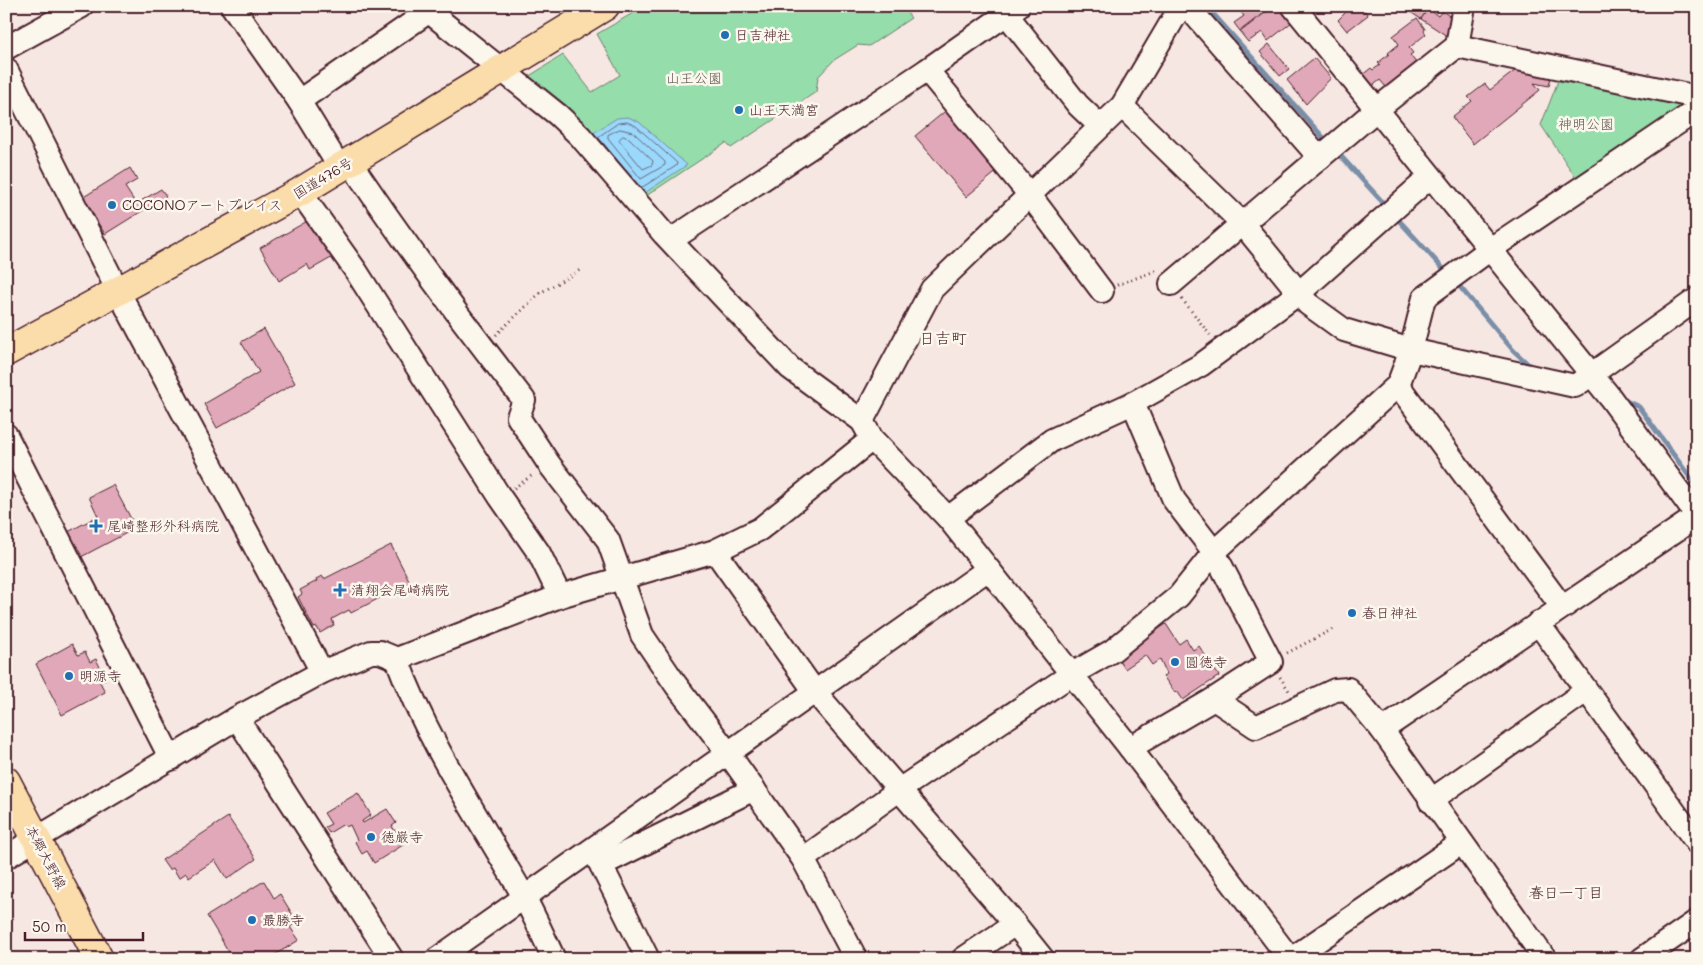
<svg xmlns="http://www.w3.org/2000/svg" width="1703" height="965" font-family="Mali,'Klee One',sans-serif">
<rect width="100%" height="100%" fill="#f6e7e2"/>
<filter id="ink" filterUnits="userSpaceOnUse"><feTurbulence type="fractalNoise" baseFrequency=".02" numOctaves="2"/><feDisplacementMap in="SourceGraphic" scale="10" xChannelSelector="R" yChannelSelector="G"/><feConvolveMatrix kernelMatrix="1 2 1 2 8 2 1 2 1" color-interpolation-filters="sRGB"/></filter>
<g filter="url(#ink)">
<!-- green -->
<g fill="#95ddab" stroke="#707e6b">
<polygon points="645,6 902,6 911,18 869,46 858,45 834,60 818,77 816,92 731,148 726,143 640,200 523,80 563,55 592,92 620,75 597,34"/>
<polygon points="1558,81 1686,103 1576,178 1541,125"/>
</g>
<!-- water -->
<polygon fill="#9ad8fc" stroke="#7a8ea8" points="628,117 639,122 687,165 643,194 590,135 617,118"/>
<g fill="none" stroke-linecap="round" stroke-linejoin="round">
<!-- shore -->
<g stroke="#6a697f" stroke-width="1">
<polygon points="620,129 633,132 665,162 665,165 641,179 608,138 608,135"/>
<polygon points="623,136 629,138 653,161 652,165 643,169 619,140"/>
<polyline points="628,173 598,137 618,123 627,122 636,126 677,163 676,166 641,188"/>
</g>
<!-- stream -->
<g stroke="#7a8ea8" stroke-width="5">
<polyline points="1206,6 1329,144"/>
<polyline points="1337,152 1387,207"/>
<polyline points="1394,215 1447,273"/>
<polyline points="1455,281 1513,350 1530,366"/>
<polyline points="1622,399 1639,407 1697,487"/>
</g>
</g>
<!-- building -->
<g fill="#e0a8b9" stroke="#4a1f2b">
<polygon points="1246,6 1272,6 1240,31 1234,23 1244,16 1240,11"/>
<polygon points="1274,6 1280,6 1292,22 1268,41 1262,32 1248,42 1240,32"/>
<polygon points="1352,6 1361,6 1368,15 1347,31 1338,20"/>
<polygon points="1401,6 1424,6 1428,9 1421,19"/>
<polygon points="1428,9 1438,16 1442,11 1454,19 1453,27 1447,36 1421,19"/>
<polygon points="1417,18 1425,29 1424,31 1426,34 1409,48 1413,53 1410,55 1417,64 1392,89 1389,85 1386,87 1380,80 1370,88 1361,76 1371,68 1373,70 1380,65 1378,63 1389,54 1388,53 1399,44 1393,36"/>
<polygon points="1269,44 1289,69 1280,76 1260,52"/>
<polygon points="1314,58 1331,78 1306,104 1287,80"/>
<polygon points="1521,66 1527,74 1529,68 1552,72 1549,86 1534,83 1540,90 1473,144 1452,117 1472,101 1468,97 1485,84 1490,90"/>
<polygon points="949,108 1000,169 966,197 915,136"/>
<polygon points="130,168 137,180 125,187 136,204 161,189 166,196 105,234 82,198"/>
<polygon points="311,219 333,257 310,270 307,264 279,281 260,248"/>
<polygon points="264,329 295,383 217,428 204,404 259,372 241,342"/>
<polygon points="113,485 136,528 81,557 68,532 98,516 89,497"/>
<polygon points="391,545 410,582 351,613 349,610 332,619 334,625 320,633 317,627 314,628 298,597 302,594 300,590 317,581 316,579 322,576 324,579"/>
<polygon points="1166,624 1179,644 1186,639 1193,650 1199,646 1219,676 1183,700 1177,691 1175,693 1163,676 1167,674 1160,659 1152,665 1145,655 1125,669 1117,657"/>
<polygon points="72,644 78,655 85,652 90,662 96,659 106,679 100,682 105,692 62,715 36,664"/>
<polygon points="358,793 371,815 362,821 363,823 387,809 396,823 392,826 403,845 374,863 367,851 362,854 355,842 357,840 350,825 346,827 344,824 329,833 325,827 331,824 324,813"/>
<polygon points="228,817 256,859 227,879 215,860 189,877 186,873 179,878 173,868 169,870 162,860"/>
<polygon points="264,881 274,898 280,894 297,922 290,927 299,940 268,959 233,959 207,916"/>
</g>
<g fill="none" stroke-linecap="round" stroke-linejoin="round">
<!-- minor casing -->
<g stroke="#4a1f2b" stroke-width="26">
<g id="minor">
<polyline points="232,6 299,101 340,168"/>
<polyline points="422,6 558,115 580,136 664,234 790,368 862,421 872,439 948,518 1130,748 1290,959"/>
<polyline points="1000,6 1078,105 1099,125"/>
<polyline points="1187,6 1320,158"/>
<polyline points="1293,6 1609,396 1697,516"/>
<polyline points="1457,46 1697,97"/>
<polyline points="6,48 82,6"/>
<polyline points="6,69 118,291 322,672"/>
<polyline points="927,70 1029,194 1102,291"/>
<polyline points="299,101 428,12"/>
<polyline points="1122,106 1242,223 1308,304 1344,330 1411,350 1575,386 1697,299"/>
<path d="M 350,162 C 405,244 463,323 524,400 L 518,417 L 549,464 L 608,540 L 642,635 L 676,685 L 728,753 L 803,859 L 856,959"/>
<polyline points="300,192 356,271 500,497 539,553 560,596"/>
<polyline points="671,240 927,70 1018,6"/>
<polyline points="1171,284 1376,110 1457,46 1464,6"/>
<polyline points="1398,385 1562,607"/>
<polyline points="862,421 932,289 1122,106 1181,6"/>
<polyline points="6,435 171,759"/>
<polyline points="948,518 1052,440 1133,403 1201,365 1299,293 1430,177"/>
<polyline points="715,551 815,692 1015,924 1043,959"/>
<polyline points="1538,623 1697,843"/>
<path d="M 397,659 C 428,744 480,819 524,897 C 535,917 544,938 554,959"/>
<polyline points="1214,699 1256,727 1335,690 1348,689 1382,730 1545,959"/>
<polyline points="237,718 392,959"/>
<polyline points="1382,730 1697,516"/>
<polyline points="1130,748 1214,699 1271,662 1214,552 1174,500 1133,403"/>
<polyline points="1430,801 1586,691"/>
<polyline points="595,853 648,959"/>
<polyline points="6,857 237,718 322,672 371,652 380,652 397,659 560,596 715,551 760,529 872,439"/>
<polyline points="803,859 899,790 1072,674 1112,651 1179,596 1214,552 1398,385 1411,350 1424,298 1489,250 1697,110"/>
<polyline points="601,865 754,789"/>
<polyline points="437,959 987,570"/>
<polyline points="963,959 1015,924"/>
<polyline points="1291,959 1461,843"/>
<polyline points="1642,959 1697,921"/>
</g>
</g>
<!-- major casing -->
<g stroke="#4a1f2b" stroke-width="31">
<polyline id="major" points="6,781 99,959"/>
</g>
<!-- highway casing -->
<g stroke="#4a1f2b" stroke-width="31">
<polyline id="highway" points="6,352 300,192 605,6"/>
</g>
<!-- path -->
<g stroke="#4a1f2b" stroke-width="3" stroke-dasharray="1 4" stroke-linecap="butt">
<polyline points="1117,285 1155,271 1157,273"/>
<polyline points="1182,299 1210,335"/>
<polyline points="496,335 540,293 580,270"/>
<polyline points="514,488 534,474"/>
<polyline points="1287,653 1333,629"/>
<polyline points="1280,677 1289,691"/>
</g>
<!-- minor -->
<use href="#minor" stroke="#fbf7ec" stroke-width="22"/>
<!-- major -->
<use href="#major" stroke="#faddab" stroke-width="28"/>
<!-- highway -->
<use href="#highway" stroke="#faddab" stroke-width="28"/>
</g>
</g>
<!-- markers -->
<g fill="#1f6fb2" stroke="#fbf7ec" stroke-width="2">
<circle cx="725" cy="35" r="5"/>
<circle cx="739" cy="110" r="5"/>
<circle cx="112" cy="205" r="5"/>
<path d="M93.5 518.5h5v5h5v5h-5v5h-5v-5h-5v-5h5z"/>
<path d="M337.5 582.5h5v5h5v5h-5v5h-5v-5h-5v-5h5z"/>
<circle cx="1352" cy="613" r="5"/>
<circle cx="1175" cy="662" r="5"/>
<circle cx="69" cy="676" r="5"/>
<circle cx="371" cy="837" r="5"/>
<circle cx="252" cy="920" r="5"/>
</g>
<g text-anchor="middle" stroke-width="5" stroke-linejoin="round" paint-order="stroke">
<!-- poi labels -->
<g font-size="14" fill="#4a1f2b" stroke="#fbf7ec" text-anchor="start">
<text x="735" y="40">日吉神社</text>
<text x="749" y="115">山王天満宮</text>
<text x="122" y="210">COCONOアートプレイス</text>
<text x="107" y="531">尾崎整形外科病院</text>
<text x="351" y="595">清翔会尾崎病院</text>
<text x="1362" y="618">春日神社</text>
<text x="1185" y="667">圓徳寺</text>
<text x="79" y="681">明源寺</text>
<text x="381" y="842">徳巌寺</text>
<text x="262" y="925">最勝寺</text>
</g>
<!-- park labels -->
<g font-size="14" fill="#605851" stroke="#fbf7ec">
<text x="694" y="83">山王公園</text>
<text x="1586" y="129">神明公園</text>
</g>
<!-- street labels -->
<g font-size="14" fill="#4a1f2b" stroke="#fbf7ec">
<text transform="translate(323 178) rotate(-31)" y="5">国道476号</text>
<text transform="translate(46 857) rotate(62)" y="5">本郷大野線</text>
</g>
<!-- neighbourhood labels -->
<g font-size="15" fill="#4a1f2b" stroke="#fbf7ec">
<text x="1566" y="898">春日一丁目</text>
</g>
<!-- quarter labels -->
<g font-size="16" fill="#4a1f2b" stroke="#fbf7ec">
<text x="943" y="344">日吉町</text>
</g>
</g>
<!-- margin -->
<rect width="1703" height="965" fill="none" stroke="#fbf7ec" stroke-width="25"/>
<rect x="12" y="12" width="1678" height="940" fill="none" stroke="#4a1f2b" stroke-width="2" filter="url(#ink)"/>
<!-- scale -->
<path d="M25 932v8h118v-8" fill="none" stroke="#4a1f2b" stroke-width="2.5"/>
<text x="32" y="932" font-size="15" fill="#4a1f2b" stroke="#fbf7ec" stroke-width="4" paint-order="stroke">50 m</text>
</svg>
